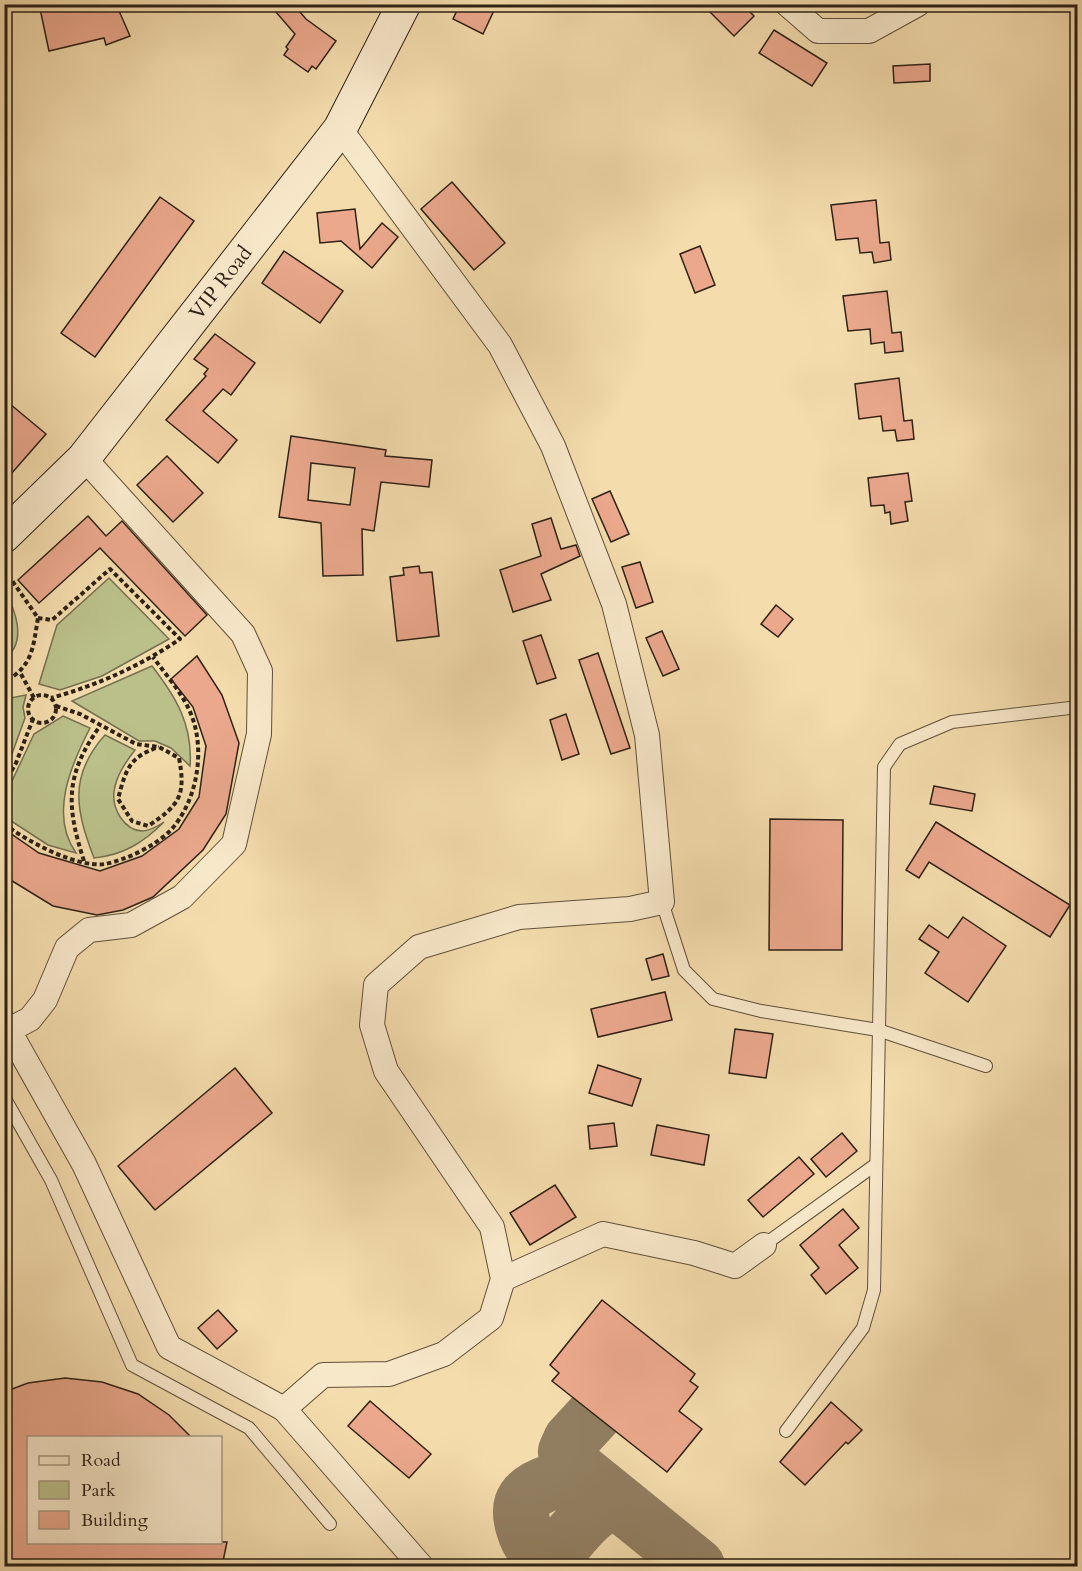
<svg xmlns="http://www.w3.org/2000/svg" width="1082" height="1571" font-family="Cardo,serif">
<rect width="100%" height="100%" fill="#f4dcad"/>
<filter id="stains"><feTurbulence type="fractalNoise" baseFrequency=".00333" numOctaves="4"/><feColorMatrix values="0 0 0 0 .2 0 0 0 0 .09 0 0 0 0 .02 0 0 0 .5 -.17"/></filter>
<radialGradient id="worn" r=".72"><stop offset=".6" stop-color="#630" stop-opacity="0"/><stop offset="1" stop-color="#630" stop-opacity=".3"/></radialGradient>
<!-- green -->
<g fill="#bbc08a" stroke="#747050" stroke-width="1.5">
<polygon points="109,578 169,639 102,676 60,690 39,684 57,625"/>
<path d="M 4,589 C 15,609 28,642 5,658 Z"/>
<path d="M 152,666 C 176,697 193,725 190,766 L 171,748 L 155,741 L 139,741 L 72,701 Z"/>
<polygon points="26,695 23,707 25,718 5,773 5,699"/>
<path d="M 63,716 L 90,728 C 71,765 49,815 76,853 L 48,845 L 5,817 L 5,796 L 34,734 Z"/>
<path d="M 105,735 L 135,750 C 125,763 116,776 114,792 C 112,809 124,830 142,831 C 149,831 158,826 164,822 C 143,843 123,855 94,858 C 76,811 68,776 105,735 Z"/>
</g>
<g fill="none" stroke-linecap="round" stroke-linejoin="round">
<!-- taxiway -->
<g stroke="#917e61" stroke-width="56">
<polyline points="594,1415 571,1440 566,1451 576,1468 697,1566"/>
<path d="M 589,1479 C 571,1474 529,1484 522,1504 C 518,1516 526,1540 535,1549 C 538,1552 544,1553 548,1555 L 557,1552 C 573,1535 595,1500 620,1504"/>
</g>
</g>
<!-- building -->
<g fill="#eba88d" stroke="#2e2115" stroke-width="1.5" fill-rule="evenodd">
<polygon points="39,4 116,4 130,36 106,45 104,38 49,51"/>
<polygon points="269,4 293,4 306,19 336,41 316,69 312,66 308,72 284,55 288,49 286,47 295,34"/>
<polygon points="460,4 497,4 483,34 453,19"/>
<polygon points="702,4 742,4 754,16 734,36"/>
<polygon points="774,30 827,63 812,86 759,53"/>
<polygon points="930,64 930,81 894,83 893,66"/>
<polygon points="452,182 505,243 474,270 421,209"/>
<polygon points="160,197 194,221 95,357 61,333"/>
<polygon points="876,200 880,243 889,242 891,260 874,263 872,252 860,253 858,238 836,240 831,205"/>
<polygon points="355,209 360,249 382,223 398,237 372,268 341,241 320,243 317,213"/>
<polygon points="700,246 715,285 695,293 680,254"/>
<polygon points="284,251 343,291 320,323 262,283"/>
<polygon points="887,291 892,333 901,332 903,351 885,353 884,342 871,344 870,329 848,331 843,296"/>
<polygon points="215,334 255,363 231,395 223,389 203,411 237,440 218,463 166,420 206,376 204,374 208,369 194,359"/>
<polygon points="899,378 904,421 912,420 914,439 897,441 895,430 883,431 881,416 859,419 855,384"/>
<polygon points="4,399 46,434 4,482"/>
<path d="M 291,436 L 386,450 L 385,456 L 432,460 L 429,487 L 381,482 L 374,531 L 362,529 L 363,575 L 323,576 L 321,523 L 279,517 ZM 311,463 L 355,468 L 350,505 L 308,500 Z"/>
<polygon points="167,456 203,493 173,522 137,485"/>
<polygon points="908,473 912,501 905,502 908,521 891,524 890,512 885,513 884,505 871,506 868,478"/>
<polygon points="610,491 629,534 611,542 592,499"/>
<polygon points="88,516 106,536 122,521 207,615 185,636 100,548 39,603 18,580"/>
<polygon points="551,518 561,549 576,545 580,556 541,574 551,600 513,612 500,570 541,556 532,524"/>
<polygon points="640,562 653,602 636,608 622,567"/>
<polygon points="419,566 420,573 432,572 439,636 397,641 390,577 404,575 403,568"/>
<polygon points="776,605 793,619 778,637 761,624"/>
<polygon points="662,631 679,669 663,676 646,638"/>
<polygon points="541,635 556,678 537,684 523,641"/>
<polygon points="598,653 630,748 611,754 579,660"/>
<polygon points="197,656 222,695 239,743 226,814 203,850 153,897 123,910 97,915 53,906 4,876 4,829 39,853 100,871 142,856 179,829 199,797 206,746 193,707 171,679"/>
<polygon points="566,714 579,754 562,760 550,720"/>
<polygon points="934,786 975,794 972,811 930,804"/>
<polygon points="770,819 843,820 842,950 769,950"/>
<polygon points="936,822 1070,905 1050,937 929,862 919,878 906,870"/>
<polygon points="963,917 1006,946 968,1002 925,973 939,952 919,939 929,925 948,938"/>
<polygon points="663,954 669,976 652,980 646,959"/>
<polygon points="665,992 672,1020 598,1037 591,1009"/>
<polygon points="735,1029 773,1034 766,1078 729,1073"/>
<polygon points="598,1065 641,1079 632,1106 589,1093"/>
<polygon points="235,1068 272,1113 155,1210 118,1166"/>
<polygon points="614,1123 617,1146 590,1149 588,1126"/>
<polygon points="657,1125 709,1135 704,1165 651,1155"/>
<polygon points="842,1133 857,1151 826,1177 811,1159"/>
<polygon points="799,1157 814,1174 763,1217 748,1200"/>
<polygon points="555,1185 576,1217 530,1245 510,1213"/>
<polygon points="843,1209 859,1228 839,1245 858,1268 826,1294 811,1275 819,1268 800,1245"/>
<polygon points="602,1300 695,1374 690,1381 698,1387 679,1411 702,1429 667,1472 552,1381 559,1373 550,1365"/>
<polygon points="218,1310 237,1331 217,1349 198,1328"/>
<polygon points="65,1378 102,1382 138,1394 169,1415 191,1437 28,1437 28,1542 227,1542 222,1566 4,1566 4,1392 28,1383"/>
<polygon points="370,1401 431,1454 409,1478 348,1426"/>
<polygon points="831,1402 862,1430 848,1444 846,1442 805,1485 780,1462"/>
</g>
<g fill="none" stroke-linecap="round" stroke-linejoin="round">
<!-- service casing -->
<g stroke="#60503b" stroke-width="14">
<g id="service">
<polyline points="662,902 684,970 713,999 761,1011 878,1030 986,1066"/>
<polyline points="4,1097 51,1180 132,1365 249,1428 330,1524"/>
<polyline points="764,1245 875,1165"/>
<polyline points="786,1431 863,1328 874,1290 884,767 900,744 952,722 1078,707"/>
</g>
</g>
<!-- minor casing -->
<g stroke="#60503b" stroke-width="26">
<g id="minor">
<polyline points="787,4 818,31 869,31 918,4"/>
<polyline points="4,1022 84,1164 169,1347 284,1409 421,1566"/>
<polyline points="9,1030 30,1019 45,1000 67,948 89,930 131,925 182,897 234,844 259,734 260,671 243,634 84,458"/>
<polyline points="503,1279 603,1234 694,1253 735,1266 764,1245"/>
<polyline points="284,1409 323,1375 389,1374 444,1354 491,1318 503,1279 492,1227 386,1071 372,1025 376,985 419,947 519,917 630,909 662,902 647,735 614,604 553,446 500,345 340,129"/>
</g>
</g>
<!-- secondary casing -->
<g stroke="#2e2115" stroke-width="35">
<g id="secondary">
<path id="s1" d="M 4,536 L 84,458 L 340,129 L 404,4"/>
</g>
</g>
<!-- path -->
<g stroke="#2e2115" stroke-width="4" stroke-dasharray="4.5 3" stroke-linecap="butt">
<path d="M 4,569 L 38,618 C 33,647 33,667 4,682"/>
<path d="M 38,618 L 52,620 L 110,569 L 180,639 C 140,666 98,685 51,698"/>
<polyline points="21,674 34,698"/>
<circle cx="42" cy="709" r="14"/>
<path d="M 56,706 L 80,714 L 136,744 L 159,747 L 179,758 C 186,795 180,805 148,826 L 132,821 L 118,799 C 126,769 129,757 159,747"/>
<polyline points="4,784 16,763 33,719"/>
<path d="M 4,824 C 27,841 76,868 105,864 C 126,860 155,846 170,831 C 197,802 206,751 191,714 C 183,694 166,675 153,657"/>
<path d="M 84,861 C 66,805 65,775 100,726"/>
</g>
<!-- service -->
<use href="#service" stroke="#f8e8ca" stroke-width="12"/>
<!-- minor -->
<use href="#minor" stroke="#f8e8ca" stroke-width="24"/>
<!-- secondary -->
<use href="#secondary" stroke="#f8e8ca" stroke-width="33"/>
</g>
<g text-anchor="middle" stroke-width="5" stroke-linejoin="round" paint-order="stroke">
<!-- street labels -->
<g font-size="21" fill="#2e2115" stroke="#f8e8ca">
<text dy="7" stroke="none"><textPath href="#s1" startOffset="334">VIP Road</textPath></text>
</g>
</g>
<!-- margin -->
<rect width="1082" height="1571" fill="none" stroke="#f4dcad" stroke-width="24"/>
<rect x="6" y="6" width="1070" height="1559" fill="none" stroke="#2e2115" stroke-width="3"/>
<rect x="12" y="12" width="1058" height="1547" fill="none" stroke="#2e2115" stroke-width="1.5"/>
<!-- legend -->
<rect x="27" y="1436" width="195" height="108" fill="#f8e8ca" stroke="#a79882" stroke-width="1.5"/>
<rect x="39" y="1456" width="30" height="9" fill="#f8e8ca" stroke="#a79882" stroke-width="1.5"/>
<text x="81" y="1466" font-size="18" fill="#2e2115">Road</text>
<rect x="39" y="1481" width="30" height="18" fill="#bbc08a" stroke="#a79882" stroke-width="1.5"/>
<text x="81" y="1496" font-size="18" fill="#2e2115">Park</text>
<rect x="39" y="1511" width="30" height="18" fill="#eba88d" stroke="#a79882" stroke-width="1.5"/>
<text x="81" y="1526" font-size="18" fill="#2e2115">Building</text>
<rect width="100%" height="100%" filter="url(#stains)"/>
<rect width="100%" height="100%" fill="url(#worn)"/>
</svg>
